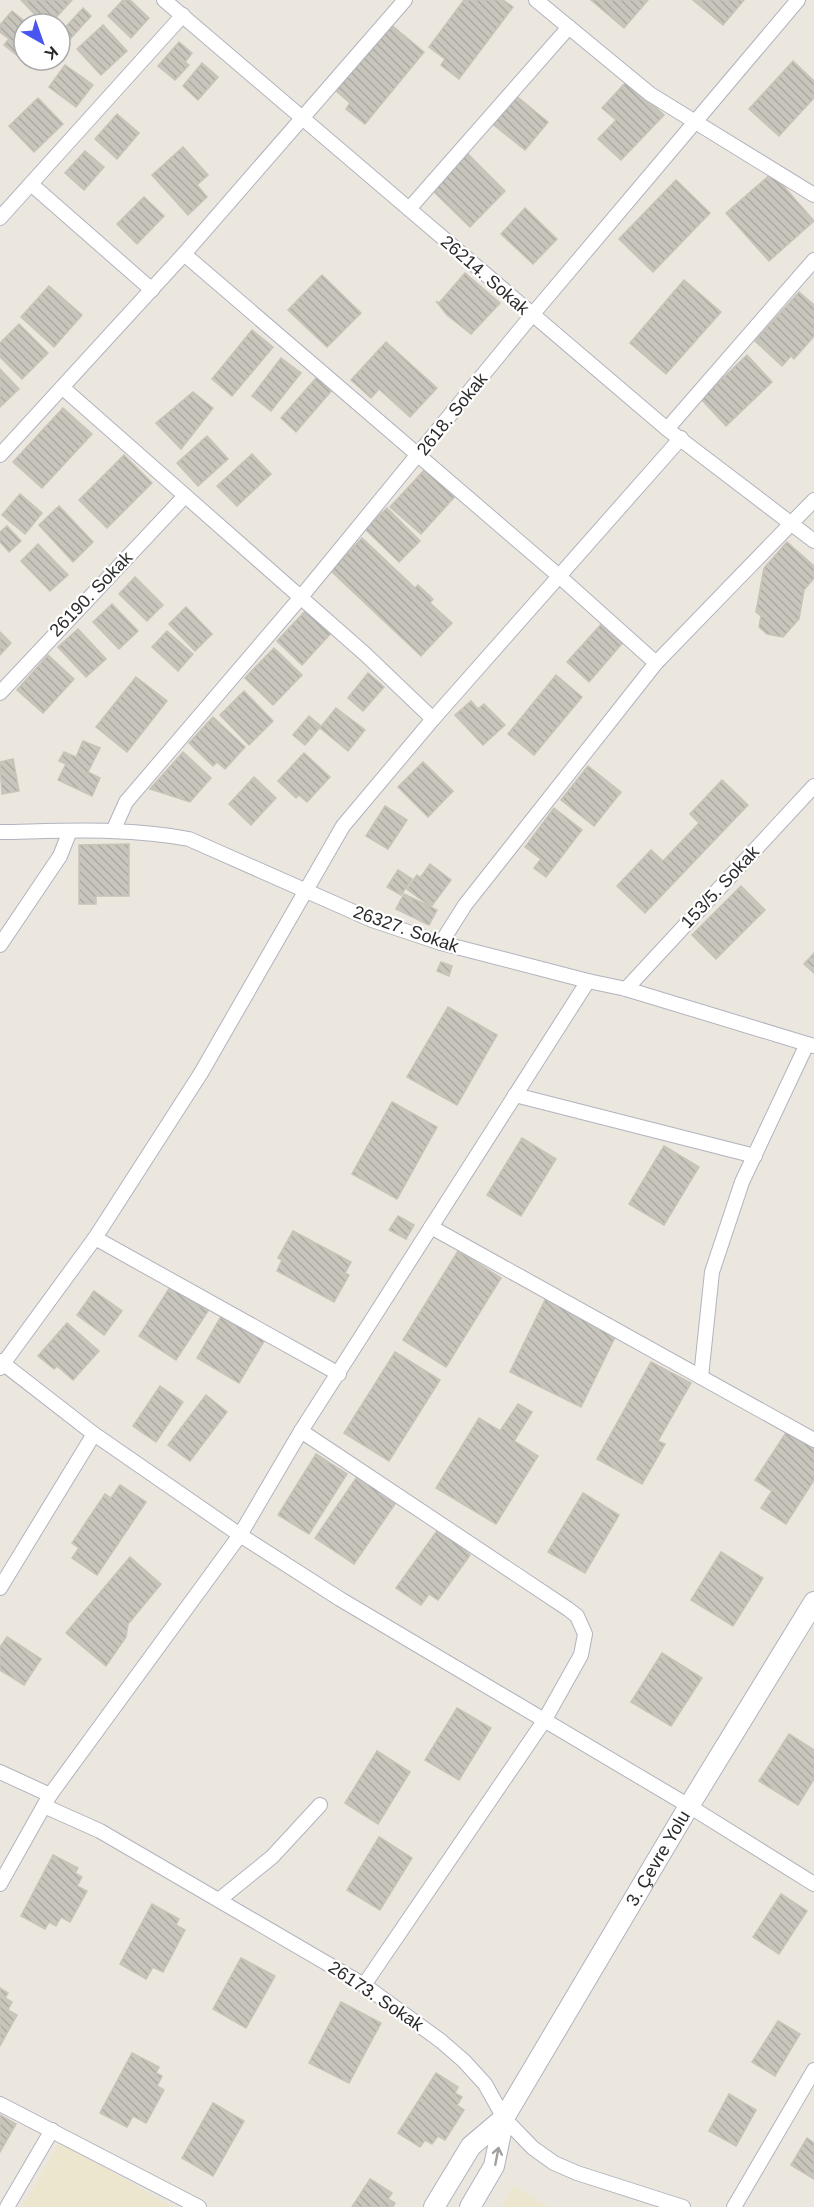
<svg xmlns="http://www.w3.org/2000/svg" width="814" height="2207" font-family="Helvetica,sans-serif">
<defs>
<pattern id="building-back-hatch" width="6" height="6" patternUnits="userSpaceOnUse" patternTransform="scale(1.5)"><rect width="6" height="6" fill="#c8c5bc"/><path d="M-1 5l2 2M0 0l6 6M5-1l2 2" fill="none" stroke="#aca9a2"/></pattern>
</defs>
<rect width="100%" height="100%" fill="#ece7de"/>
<!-- education -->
<g fill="#ece6cf">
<polygon points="60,2142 173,2207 22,2207"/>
<polygon points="513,2186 549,2207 501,2207"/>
</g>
<!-- building -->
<g fill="url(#building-back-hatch)" stroke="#c7c3b8" stroke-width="1.5">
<polygon points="21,0 72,0 50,24 44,24"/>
<polygon points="123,0 130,0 149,18 131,38 108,16"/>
<polygon points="464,0 503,0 513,7 459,79 441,65 445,59 429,47"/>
<polygon points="591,0 648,0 624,28"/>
<polygon points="693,0 744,0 723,25"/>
<polygon points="83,8 91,16 61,49 60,33"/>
<polygon points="12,11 28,24 24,24 24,51 19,57 4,45 9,39 0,32 0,25"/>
<polygon points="389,23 424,52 365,124 346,109 350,103 335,90"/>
<polygon points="103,25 127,51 101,75 77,49"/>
<polygon points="179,42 192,53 185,62 189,65 175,80 158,66"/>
<polygon points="793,61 814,81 814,98 779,136 749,109"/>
<polygon points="202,63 218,77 198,100 183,86"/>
<polygon points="65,65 93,85 76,107 49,87"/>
<polygon points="627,81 664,115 621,160 598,139 616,120 602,108"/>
<polygon points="514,94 548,122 525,150 490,122"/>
<polygon points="38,98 63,124 34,152 9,126"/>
<polygon points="117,114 139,133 117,159 95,139"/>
<polygon points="183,147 208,175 197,185 207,197 188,215 152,175"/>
<polygon points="85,151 104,167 84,190 65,173"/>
<polygon points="467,153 505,191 470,227 431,189"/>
<polygon points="772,173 814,221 769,261 726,213"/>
<polygon points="676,180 710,213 653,272 619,239"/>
<polygon points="144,197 164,216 137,244 117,224"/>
<polygon points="525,208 557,239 533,264 501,234"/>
<polygon points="465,273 500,303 471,334 447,315 436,301 439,303"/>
<polygon points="322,275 361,313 327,347 288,310"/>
<polygon points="684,280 721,312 666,374 630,343"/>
<polygon points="49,286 82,315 54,347 21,317"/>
<polygon points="799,292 814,305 814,336 794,359 791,356 782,366 755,341"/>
<polygon points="19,324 48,353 22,379 0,357 0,343"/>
<polygon points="252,330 273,347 232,396 212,379"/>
<polygon points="386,342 437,388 410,417 379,389 371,398 351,380"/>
<polygon points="747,355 772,382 726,426 701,399"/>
<polygon points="281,358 301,373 271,411 252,396"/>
<polygon points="0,369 19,389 0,407"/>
<polygon points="317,377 332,390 296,432 281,418"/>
<polygon points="193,392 213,408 181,449 156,423"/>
<polygon points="63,408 92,434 42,488 13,462"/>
<polygon points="207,436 228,459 198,486 177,463"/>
<polygon points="252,454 271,474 237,506 217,486"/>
<polygon points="124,455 152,483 107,528 79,500"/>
<polygon points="428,466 458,493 421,534 390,507"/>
<polygon points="20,494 42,513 25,534 2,515"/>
<polygon points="59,506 93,542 73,562 39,525"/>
<polygon points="387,508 420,541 399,562 365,529"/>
<polygon points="7,526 21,541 9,552 0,542 0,532"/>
<polygon points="362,538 415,588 418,585 433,599 430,603 452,623 421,656 331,571"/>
<polygon points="787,542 814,566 814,578 804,590 799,619 783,637 767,634 759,627 761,616 756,612 764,568"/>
<polygon points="38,544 68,575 50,591 21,561"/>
<polygon points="135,577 163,605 147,621 119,594"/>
<polygon points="112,604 138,631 119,649 93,622"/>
<polygon points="186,607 212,634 195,651 169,624"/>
<polygon points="308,608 333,631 302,665 277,641"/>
<polygon points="604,621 625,640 589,682 567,662"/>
<polygon points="78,629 106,659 86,677 58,647"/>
<polygon points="167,631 193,654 178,671 152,647"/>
<polygon points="0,632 11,643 0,655"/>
<polygon points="274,648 302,675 273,705 245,678"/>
<polygon points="48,655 74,679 43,713 17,690"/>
<polygon points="368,673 384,687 363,711 348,698"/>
<polygon points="556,675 582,697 534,755 508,734"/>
<polygon points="136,677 167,701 127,752 96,727"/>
<polygon points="244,691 273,721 249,745 220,715"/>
<polygon points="471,701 478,709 484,704 505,725 483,745 455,715"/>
<polygon points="336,708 365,730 348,751 320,728"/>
<polygon points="309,716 321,726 305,745 293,735"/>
<polygon points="213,717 245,747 225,769 217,762 213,766 189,743"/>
<polygon points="83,741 100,748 88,772 100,778 92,796 58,780 66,764 59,761 64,752 76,757"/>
<polygon points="183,752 211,778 190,802 150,789"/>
<polygon points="304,753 330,777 307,802 299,795 296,798 278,781"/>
<polygon points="13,759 19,791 2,794 0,762"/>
<polygon points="423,762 453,791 428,817 398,787"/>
<polygon points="588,766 621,792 594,826 561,800"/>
<polygon points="254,777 276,798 251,825 229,804"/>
<polygon points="722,780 748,805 645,913 617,886 651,850 663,861 699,823 690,814"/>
<polygon points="385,806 407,820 388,849 366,836"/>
<polygon points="554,808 582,830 546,877 534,868 541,859 525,847"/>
<polygon points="129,844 129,896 96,896 96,904 79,904 79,845"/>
<polygon points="430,864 451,880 431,907 407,889 417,875 420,878"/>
<polygon points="398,870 412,879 401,895 387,887"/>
<polygon points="741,886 765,910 716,959 692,935"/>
<polygon points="404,894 437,910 429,925 396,909"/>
<polygon points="814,953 814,973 804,964"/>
<polygon points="441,962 452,966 449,976 437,971"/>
<polygon points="448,1007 497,1035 457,1105 407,1077"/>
<polygon points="392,1102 437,1127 397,1199 352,1174"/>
<polygon points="522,1138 556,1159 521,1216 487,1195"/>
<polygon points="664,1146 699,1167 664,1225 629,1204"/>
<polygon points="398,1216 414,1225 406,1239 389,1230"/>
<polygon points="293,1231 351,1262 345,1273 349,1275 334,1302 277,1271 282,1260 278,1258"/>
<polygon points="458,1251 501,1278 446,1367 403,1340"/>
<polygon points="170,1287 208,1311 176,1360 139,1336"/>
<polygon points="94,1291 122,1311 104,1335 77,1315"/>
<polygon points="546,1298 617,1333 581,1407 510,1372"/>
<polygon points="223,1313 266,1338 239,1383 197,1358"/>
<polygon points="67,1323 99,1351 73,1380 57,1366 54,1369 38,1356"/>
<polygon points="395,1352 440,1380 389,1461 344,1433"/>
<polygon points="651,1362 691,1383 658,1441 665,1444 642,1484 597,1459"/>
<polygon points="160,1386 183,1402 156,1442 133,1426"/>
<polygon points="206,1395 227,1412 190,1461 168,1445"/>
<polygon points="518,1404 532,1412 514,1441 538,1456 496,1524 436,1488 479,1418 500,1431"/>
<polygon points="789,1428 814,1444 814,1480 786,1524 761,1508 772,1491 755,1480"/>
<polygon points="316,1454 347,1474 309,1534 278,1515"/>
<polygon points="359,1474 382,1489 379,1494 395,1504 354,1564 315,1538"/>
<polygon points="120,1485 146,1502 97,1575 72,1558 79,1548 72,1543 105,1494 111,1498"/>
<polygon points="583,1493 619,1515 585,1573 548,1552"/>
<polygon points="439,1528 470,1555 438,1600 429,1594 421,1605 396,1588"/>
<polygon points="721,1552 763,1578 733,1626 691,1600"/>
<polygon points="130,1557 161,1584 128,1624 126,1637 106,1666 66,1633"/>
<polygon points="7,1637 41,1659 24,1685 0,1670 0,1647"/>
<polygon points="662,1653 702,1678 671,1726 631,1702"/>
<polygon points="457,1708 491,1728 459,1780 425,1760"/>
<polygon points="789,1734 814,1750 814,1779 798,1805 759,1781"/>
<polygon points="377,1751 410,1772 378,1824 345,1803"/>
<polygon points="379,1837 412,1858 380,1910 347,1890"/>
<polygon points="53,1855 78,1868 75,1873 82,1877 77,1886 87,1891 70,1922 61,1917 56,1926 49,1922 45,1929 21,1916"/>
<polygon points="781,1894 807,1911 779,1954 753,1937"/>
<polygon points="152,1904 179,1919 176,1925 185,1930 163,1972 153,1967 146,1979 120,1964"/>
<polygon points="241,1958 275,1976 246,2028 213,2009"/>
<polygon points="0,1988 8,1993 5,1998 12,2002 8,2010 17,2015 0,2046"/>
<polygon points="341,2002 381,2023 349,2083 309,2063"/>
<polygon points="778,2021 800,2034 775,2076 752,2062"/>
<polygon points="132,2053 159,2067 156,2073 162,2076 157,2086 164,2090 146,2123 133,2116 127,2127 100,2113"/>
<polygon points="436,2073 458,2087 455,2093 462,2097 457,2105 464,2110 445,2140 438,2136 432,2144 425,2140 420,2147 398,2133"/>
<polygon points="729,2094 756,2110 736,2146 709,2131"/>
<polygon points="213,2103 244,2121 213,2176 182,2158"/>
<polygon points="0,2115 16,2124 0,2152"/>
<polygon points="807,2138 814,2143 814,2179 791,2165"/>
<polygon points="370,2179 392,2193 388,2199 395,2203 393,2207 352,2207"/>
</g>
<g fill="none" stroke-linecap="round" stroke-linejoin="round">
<!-- minor casing -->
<g stroke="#b1b3be" stroke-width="16">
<g id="minor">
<polyline points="164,0 667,429 814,541"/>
<polyline points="536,0 650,94 814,195"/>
<polyline points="31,184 152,290"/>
<polyline points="409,209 569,27"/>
<polyline points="0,218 183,15"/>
<polyline points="184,254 559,576 656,663"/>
<polyline points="63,388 365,654 433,719"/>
<polyline points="667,429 814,260"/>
<polyline points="0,455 184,254 405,0"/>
<polyline points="0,693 184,497"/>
<polyline points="113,831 126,802 301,597 532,315 798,0"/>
<path d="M 0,832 C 63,831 127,827 189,839 L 372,920 L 441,943 L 588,981 L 626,989 L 814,1046"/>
<polyline points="441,943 465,905 656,663 814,500"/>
<polyline points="0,945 60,856 70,831"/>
<polyline points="626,989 814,786"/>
<polyline points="515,1095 755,1156"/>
<polyline points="431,1227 814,1440"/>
<polyline points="95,1238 339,1374"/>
<polyline points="0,1361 94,1434 240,1535 340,1599 689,1806 814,1884"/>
<polyline points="0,1368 95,1238 201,1073 343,826 433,719 681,438"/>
<polyline points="701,1377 712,1272 742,1182 807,1044"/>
<polyline points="301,1431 568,1609 577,1616 585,1634 581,1655 544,1721 364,1985"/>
<polyline points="0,1588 94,1434"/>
<polyline points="0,1772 50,1795"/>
<polyline points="44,1806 100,1831 364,1985 441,2041 464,2061 485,2084 504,2118 533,2148 554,2163 577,2173 683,2207"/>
<polyline points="0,1884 50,1795 240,1535 301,1431 588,981"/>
<polyline points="220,1899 272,1857 320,1805"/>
<polyline points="0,2104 199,2207"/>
<polyline points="7,2207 52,2130"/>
<polyline points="734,2207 814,2070"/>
</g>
</g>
<!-- secondary casing -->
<g stroke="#b1b3be" stroke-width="22">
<g id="secondary">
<path id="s1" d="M 504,2118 L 689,1806 L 814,1602"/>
<polyline points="434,2207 471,2146 504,2118 494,2166 470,2207"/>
</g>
</g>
<!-- minor -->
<use href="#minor" stroke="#fff" stroke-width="14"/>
<!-- secondary -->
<use href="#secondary" stroke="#fff" stroke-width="20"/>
</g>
<!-- one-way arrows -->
<defs><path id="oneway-shaft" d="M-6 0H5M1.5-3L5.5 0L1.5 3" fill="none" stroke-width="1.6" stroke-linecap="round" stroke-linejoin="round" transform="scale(1.5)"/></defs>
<use stroke="#a0a0a0" href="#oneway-shaft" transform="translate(497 2156) rotate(-79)"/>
<g text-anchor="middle" stroke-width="4.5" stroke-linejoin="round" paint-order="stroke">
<!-- street labels -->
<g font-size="18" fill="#2b2b2b" stroke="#fff">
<text transform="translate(485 275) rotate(41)" y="6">26214. Sokak</text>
<text transform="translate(452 414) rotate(-51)" y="6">2618. Sokak</text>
<text transform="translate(91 594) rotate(-46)" y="6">26190. Sokak</text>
<text transform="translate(720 887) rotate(-47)" y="6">153/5. Sokak</text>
<text transform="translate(406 929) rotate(19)" y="6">26327. Sokak</text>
<text dy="6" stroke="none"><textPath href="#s1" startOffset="302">3. Çevre Yolu</textPath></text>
<text transform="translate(376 1996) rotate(34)" y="6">26173. Sokak</text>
</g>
</g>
<!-- north arrow -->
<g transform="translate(42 42) rotate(140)"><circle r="28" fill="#ffffff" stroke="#aaaaaa" stroke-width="1.5"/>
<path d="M0-4.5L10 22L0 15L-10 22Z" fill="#4856ef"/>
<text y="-9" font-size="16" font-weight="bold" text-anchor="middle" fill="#2b2b2b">K</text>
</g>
</svg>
